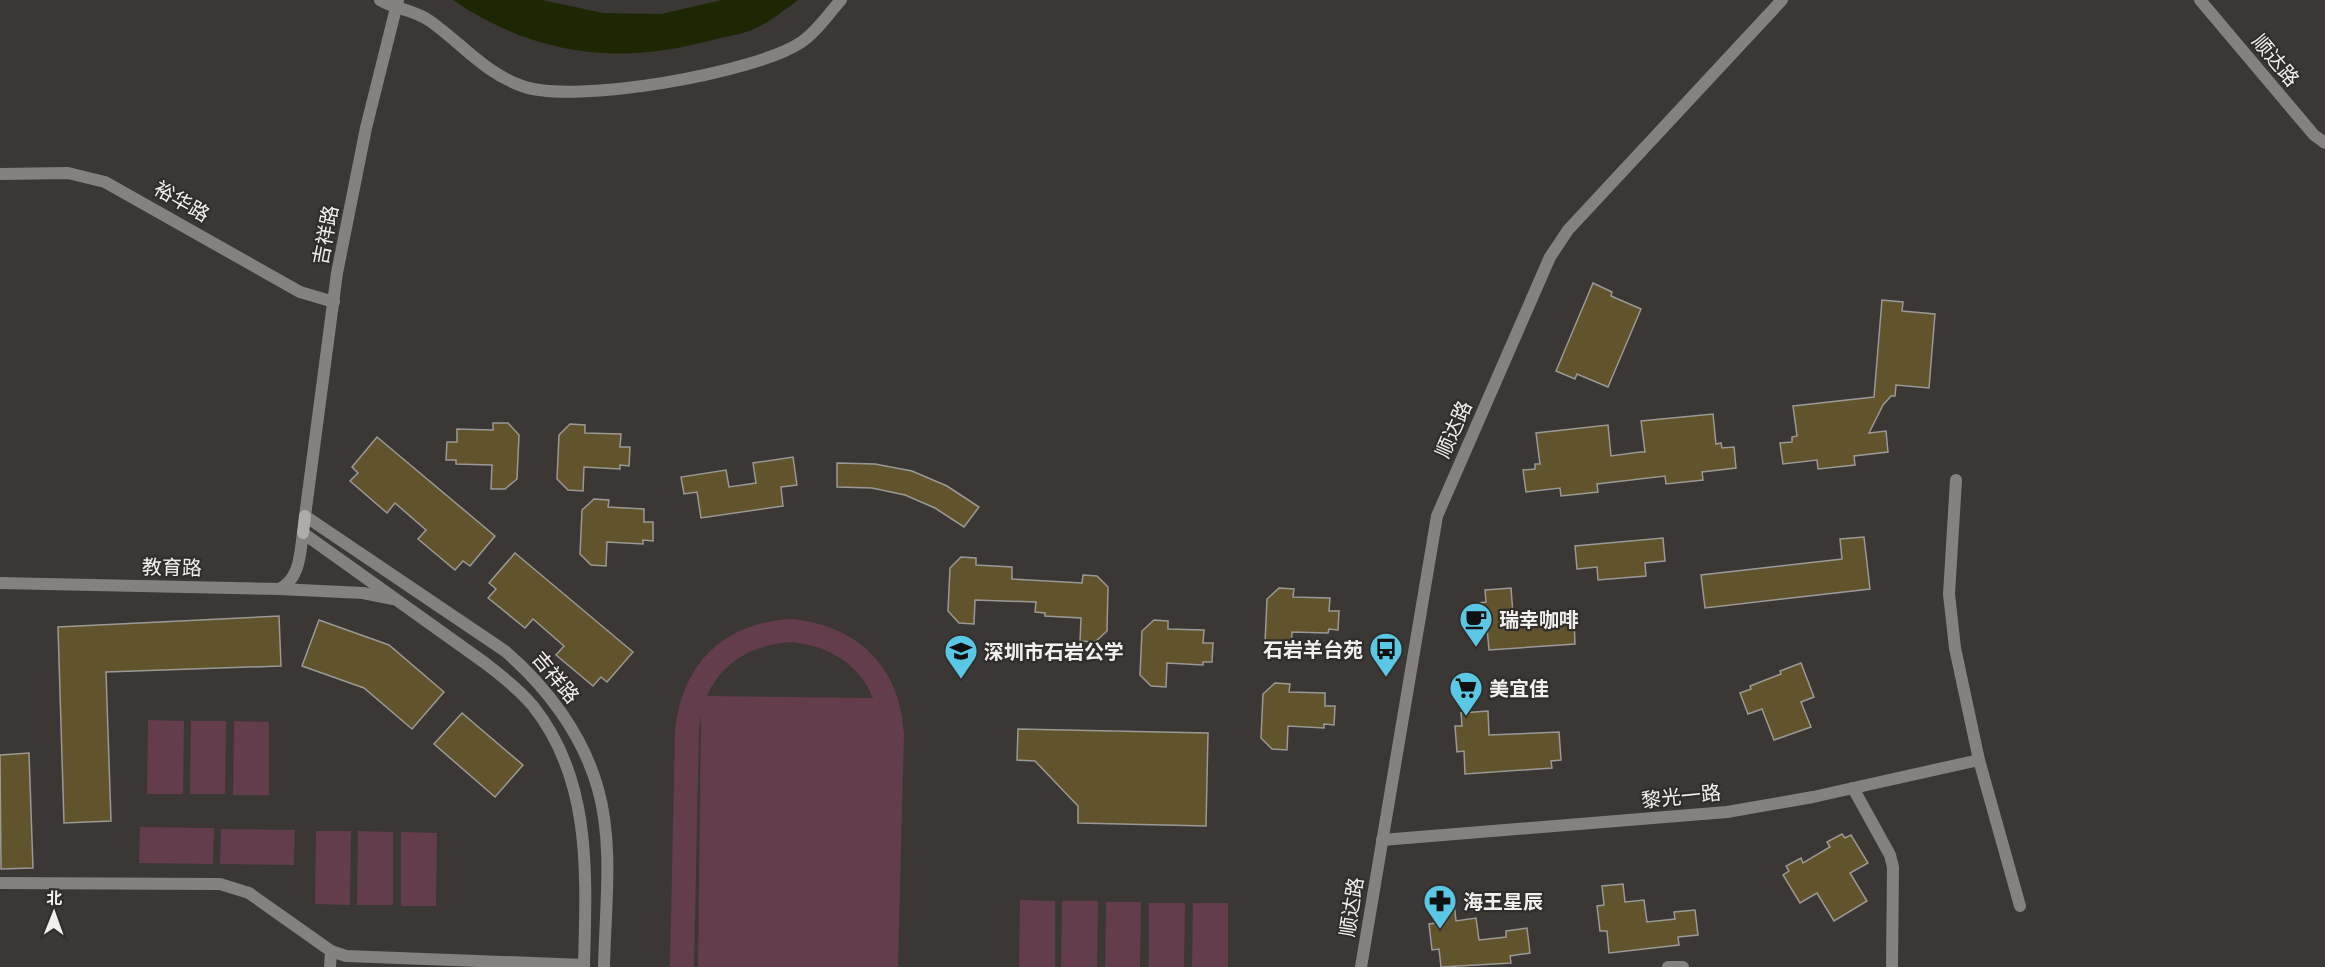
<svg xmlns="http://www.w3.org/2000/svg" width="2325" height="967" viewBox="0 0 2325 967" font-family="'Noto Serif','Noto Sans SC',serif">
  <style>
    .green { fill: #633d4b; fill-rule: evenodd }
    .water { fill: #1e2703 }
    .building { fill: #61542d; stroke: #9a9995; stroke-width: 1.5 }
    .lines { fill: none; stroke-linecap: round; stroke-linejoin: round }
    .minor { stroke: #848181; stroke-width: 12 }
    .tertiary { stroke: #848181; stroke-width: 12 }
    .secondary { stroke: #aeabaa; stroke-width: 12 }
    .labels { text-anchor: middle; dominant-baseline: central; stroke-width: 4.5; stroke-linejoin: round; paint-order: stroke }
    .street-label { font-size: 20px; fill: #f2f0ee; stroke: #302d2a }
    .poi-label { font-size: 20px; font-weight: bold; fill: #f2f0ee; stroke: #302d2a; text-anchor: start }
  </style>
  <rect width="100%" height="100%" fill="#3a3734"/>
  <!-- green -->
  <g class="green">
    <path d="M792 619C859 626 900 667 904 734L898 967H698L701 713 699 730 694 967H670L675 729C683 662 725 622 792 619ZM792 642C828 646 859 663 873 698L707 696C722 661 755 644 792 642Z"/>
    <path d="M148 720 184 721 183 794H147Z"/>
    <path d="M191 721H226L225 794H190Z"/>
    <path d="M234 721 269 722V795H233Z"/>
    <path d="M140 827 214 828 213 864 139 863Z"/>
    <path d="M221 829 295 830 294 865 220 864Z"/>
    <path d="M316 831H351L350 905 315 904Z"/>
    <path d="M358 831 393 832V905H357Z"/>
    <path d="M401 832 437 833 436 906H401Z"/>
    <path d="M1020 900 1055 901V967H1019Z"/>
    <path d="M1062 901H1098L1097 967H1061Z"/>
    <path d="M1106 902H1141L1140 967H1105Z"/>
    <path d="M1149 903H1185L1184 967H1149Z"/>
    <path d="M1193 903H1228V967H1192Z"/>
  </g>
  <!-- water -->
  <path class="water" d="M453 0H542L603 13 661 14 722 0H798C786 9 774 19 760 26 747 34 727 36 712 40 617 66 534 55 453 0Z"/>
  <!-- building -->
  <g class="building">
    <path d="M1593 283 1612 292 1611 296 1641 309 1608 387 1577 374 1575 379 1556 371Z"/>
    <path d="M1882 300 1903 302 1902 311 1935 314 1929 388 1896 385 1895 396H1891L1883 405 1869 433 1886 431 1888 452 1854 456 1855 465 1818 469 1817 460 1783 464 1780 443 1792 442V437L1797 436 1793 406 1874 397Z"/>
    <path d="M1713 414 1716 444 1721 443 1722 448 1734 447 1736 468 1702 472 1703 480 1666 484 1665 476 1597 484 1598 492 1561 496 1560 488 1526 492 1523 470 1535 469V464H1540L1536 433 1608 425 1611 456 1640 452H1645L1641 421Z"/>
    <path d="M493 423H508L519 435 517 479 505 489H491L492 465 456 464V460H446L447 442H457V429L493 430Z"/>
    <path d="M570 424 585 425V433L621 434 620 447H630L629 466 620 465V469L584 467 583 491 568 490 557 479 559 435Z"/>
    <path d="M377 437 495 536 470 566 463 561 455 570 418 539 426 530 395 503 387 513 350 481 358 473 352 467Z"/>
    <path d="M793 457 797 485 781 487 783 506 701 518 697 492 684 494 681 477 726 470 729 487 756 483 753 463Z"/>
    <path d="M837 463 875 464 912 471 947 486 979 507 964 527 935 508 905 495 872 488 837 487Z"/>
    <path d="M594 499 609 500 608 507 644 509V522H653V541L643 540V544L607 542 606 566 591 565 580 554 582 510Z"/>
    <path d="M1864 537 1870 589 1705 608 1701 575 1842 559 1840 539Z"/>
    <path d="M1663 538 1665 561 1645 563 1646 576 1598 580 1597 567 1577 569 1575 546Z"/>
    <path d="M515 553 633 652 607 682 601 677 593 686 556 655 564 646 533 619 525 628 488 598 496 589 489 583Z"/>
    <path d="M961 557 976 558V565L1012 567V579L1082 583 1083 575 1097 576 1108 587 1107 631 1095 642 1080 641 1081 618 1045 616V613L1035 612 1036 602 975 600 974 624 959 623 948 611 950 568Z"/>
    <path d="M1279 588 1294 589 1293 597 1330 598 1329 611H1339L1338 630 1329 629 1328 633 1292 632 1291 655H1276L1265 643 1267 599Z"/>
    <path d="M1511 588 1513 614 1550 611 1551 619 1574 618 1575 644 1489 650 1487 628H1481L1479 603 1486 602 1485 590Z"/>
    <path d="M279 616 281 666 106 672 111 821 64 823 58 627Z"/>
    <path d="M319 620 389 645 444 692 412 729 364 688 302 666Z"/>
    <path d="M1154 620 1168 621V629L1204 630 1203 643H1213L1212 662H1203V665L1167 663 1166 687 1151 686 1140 675 1142 631Z"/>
    <path d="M1801 663 1814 697 1801 702 1811 727 1774 740 1762 709 1748 714 1740 693 1751 689 1750 686 1781 674 1780 671Z"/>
    <path d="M1275 683 1290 684 1289 692 1325 693V706H1335L1334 725 1324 724V728L1288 726 1287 750 1272 749 1261 738 1263 694Z"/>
    <path d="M1488 711 1489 735 1559 732 1561 760 1551 761 1552 768 1465 774 1464 751 1457 752 1455 726H1462L1461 713Z"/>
    <path d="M462 713 523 765 495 797 434 744Z"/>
    <path d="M1018 729 1208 733 1206 826 1078 823V806L1035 761 1017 760Z"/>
    <path d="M29 753 33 868 1 869 0 755Z"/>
    <path d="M1842 834 1845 838 1851 835 1868 863 1850 873 1867 901 1834 921 1817 893 1800 903 1783 875 1789 871 1786 866 1801 858 1803 863 1830 847 1827 842Z"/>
    <path d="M1623 884 1625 902 1644 900 1647 922 1675 919 1674 912 1695 910 1698 935 1678 937 1679 945 1609 953 1607 931H1600L1597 906 1604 905 1602 886Z"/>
    <path d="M1454 902 1456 921 1476 918 1479 940 1506 937V931L1527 928 1530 953 1510 956 1511 963 1441 967 1439 949 1432 950 1429 924 1436 923 1433 904Z"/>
  </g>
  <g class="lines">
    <!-- minor -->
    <g class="minor">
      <path d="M380 0C395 9 415 10 430 21 461 43 485 73 522 86 574 105 754 73 800 43 816 33 829 13 841 0"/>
      <path d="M1956 480 1949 594 1955 648 1979 760 2020 906"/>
      <path d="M1853 788 1890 855 1893 867 1892 967"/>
      <path d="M0 883 220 884 249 893 331 951 346 956 584 965"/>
      <path d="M330 967 331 951"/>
      <path d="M1668 967H1683"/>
    </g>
    <!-- tertiary -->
    <g class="tertiary">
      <path d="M398 0 366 128 337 273 305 516 505 651C547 687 583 735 598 789 614 845 605 910 604 967"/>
      <path d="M2200 0 2314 135 2325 143"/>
      <path d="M0 174 68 173 105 182 300 292 334 302"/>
      <path d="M0 583 279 589 363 593 393 599"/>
      <path d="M279 589C300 580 300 553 303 533L485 663C502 676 520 690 533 706 593 781 586 878 584 967"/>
      <path d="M1382 840 1727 812 1813 797 1979 760"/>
      <path d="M1361 967 1437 516 1550 257 1568 230 1782 0"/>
    </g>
    <!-- secondary -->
    <path class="secondary" d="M303 533 305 516"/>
  </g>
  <!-- icons -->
  <defs>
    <g id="cafe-pin" transform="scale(1.725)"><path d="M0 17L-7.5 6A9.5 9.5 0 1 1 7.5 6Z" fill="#5ac8e5" stroke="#302d2a"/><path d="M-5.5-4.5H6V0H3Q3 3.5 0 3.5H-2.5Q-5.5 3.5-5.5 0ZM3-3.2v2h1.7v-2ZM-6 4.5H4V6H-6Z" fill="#111"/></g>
    <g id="bus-pin" transform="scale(1.725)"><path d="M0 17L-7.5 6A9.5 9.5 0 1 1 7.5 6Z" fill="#5ac8e5" stroke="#302d2a"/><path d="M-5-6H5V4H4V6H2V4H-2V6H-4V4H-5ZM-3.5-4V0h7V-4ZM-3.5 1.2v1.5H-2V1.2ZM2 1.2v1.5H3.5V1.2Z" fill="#111"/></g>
    <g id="school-pin" transform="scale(1.725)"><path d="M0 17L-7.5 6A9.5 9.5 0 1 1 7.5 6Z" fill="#5ac8e5" stroke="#302d2a"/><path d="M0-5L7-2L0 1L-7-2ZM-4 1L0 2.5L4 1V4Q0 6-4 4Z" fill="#111"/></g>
    <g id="supermarket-pin" transform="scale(1.725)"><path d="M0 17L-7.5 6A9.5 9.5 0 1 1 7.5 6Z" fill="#5ac8e5" stroke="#302d2a"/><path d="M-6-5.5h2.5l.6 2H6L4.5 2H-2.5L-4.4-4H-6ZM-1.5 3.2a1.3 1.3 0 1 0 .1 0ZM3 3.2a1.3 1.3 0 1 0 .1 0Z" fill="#111"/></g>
    <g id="pharmacy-pin" transform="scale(1.725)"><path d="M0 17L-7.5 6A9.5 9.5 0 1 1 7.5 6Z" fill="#5ac8e5" stroke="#302d2a"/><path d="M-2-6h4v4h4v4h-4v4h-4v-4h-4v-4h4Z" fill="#111"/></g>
  </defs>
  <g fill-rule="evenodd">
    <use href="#cafe-pin" x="1476" y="619"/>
    <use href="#bus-pin" x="1386" y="649"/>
    <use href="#school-pin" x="961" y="651"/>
    <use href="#supermarket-pin" x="1466" y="688"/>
    <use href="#pharmacy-pin" x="1440" y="901"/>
  </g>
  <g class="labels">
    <!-- street labels -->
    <g class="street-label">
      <text transform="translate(2276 60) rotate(50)">顺达路</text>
      <text transform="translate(182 201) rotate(30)">裕华路</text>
      <text transform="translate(325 235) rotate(-79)">吉祥路</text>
      <text transform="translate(1453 429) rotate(-66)">顺达路</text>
      <text transform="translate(172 567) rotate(1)">教育路</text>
      <text transform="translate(556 677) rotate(50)">吉祥路</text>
      <text transform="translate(1681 796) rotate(-6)">黎光一路</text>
      <text transform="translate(1351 907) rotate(-81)">顺达路</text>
    </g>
    <!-- poi labels -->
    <g class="poi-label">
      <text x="1499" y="619">瑞幸咖啡</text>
      <text x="1363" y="649" text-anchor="end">石岩羊台苑</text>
      <text x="984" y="651">深圳市石岩公学</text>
      <text x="1489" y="688">美宜佳</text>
      <text x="1463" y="901">海王星辰</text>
    </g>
  </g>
  <!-- north arrow -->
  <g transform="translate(54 913) rotate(1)" stroke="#302d2a" stroke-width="4.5" paint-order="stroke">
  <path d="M0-4.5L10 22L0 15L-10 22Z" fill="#f2f0ee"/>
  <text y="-9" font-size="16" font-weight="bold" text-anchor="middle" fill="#f2f0ee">北</text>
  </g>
</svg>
